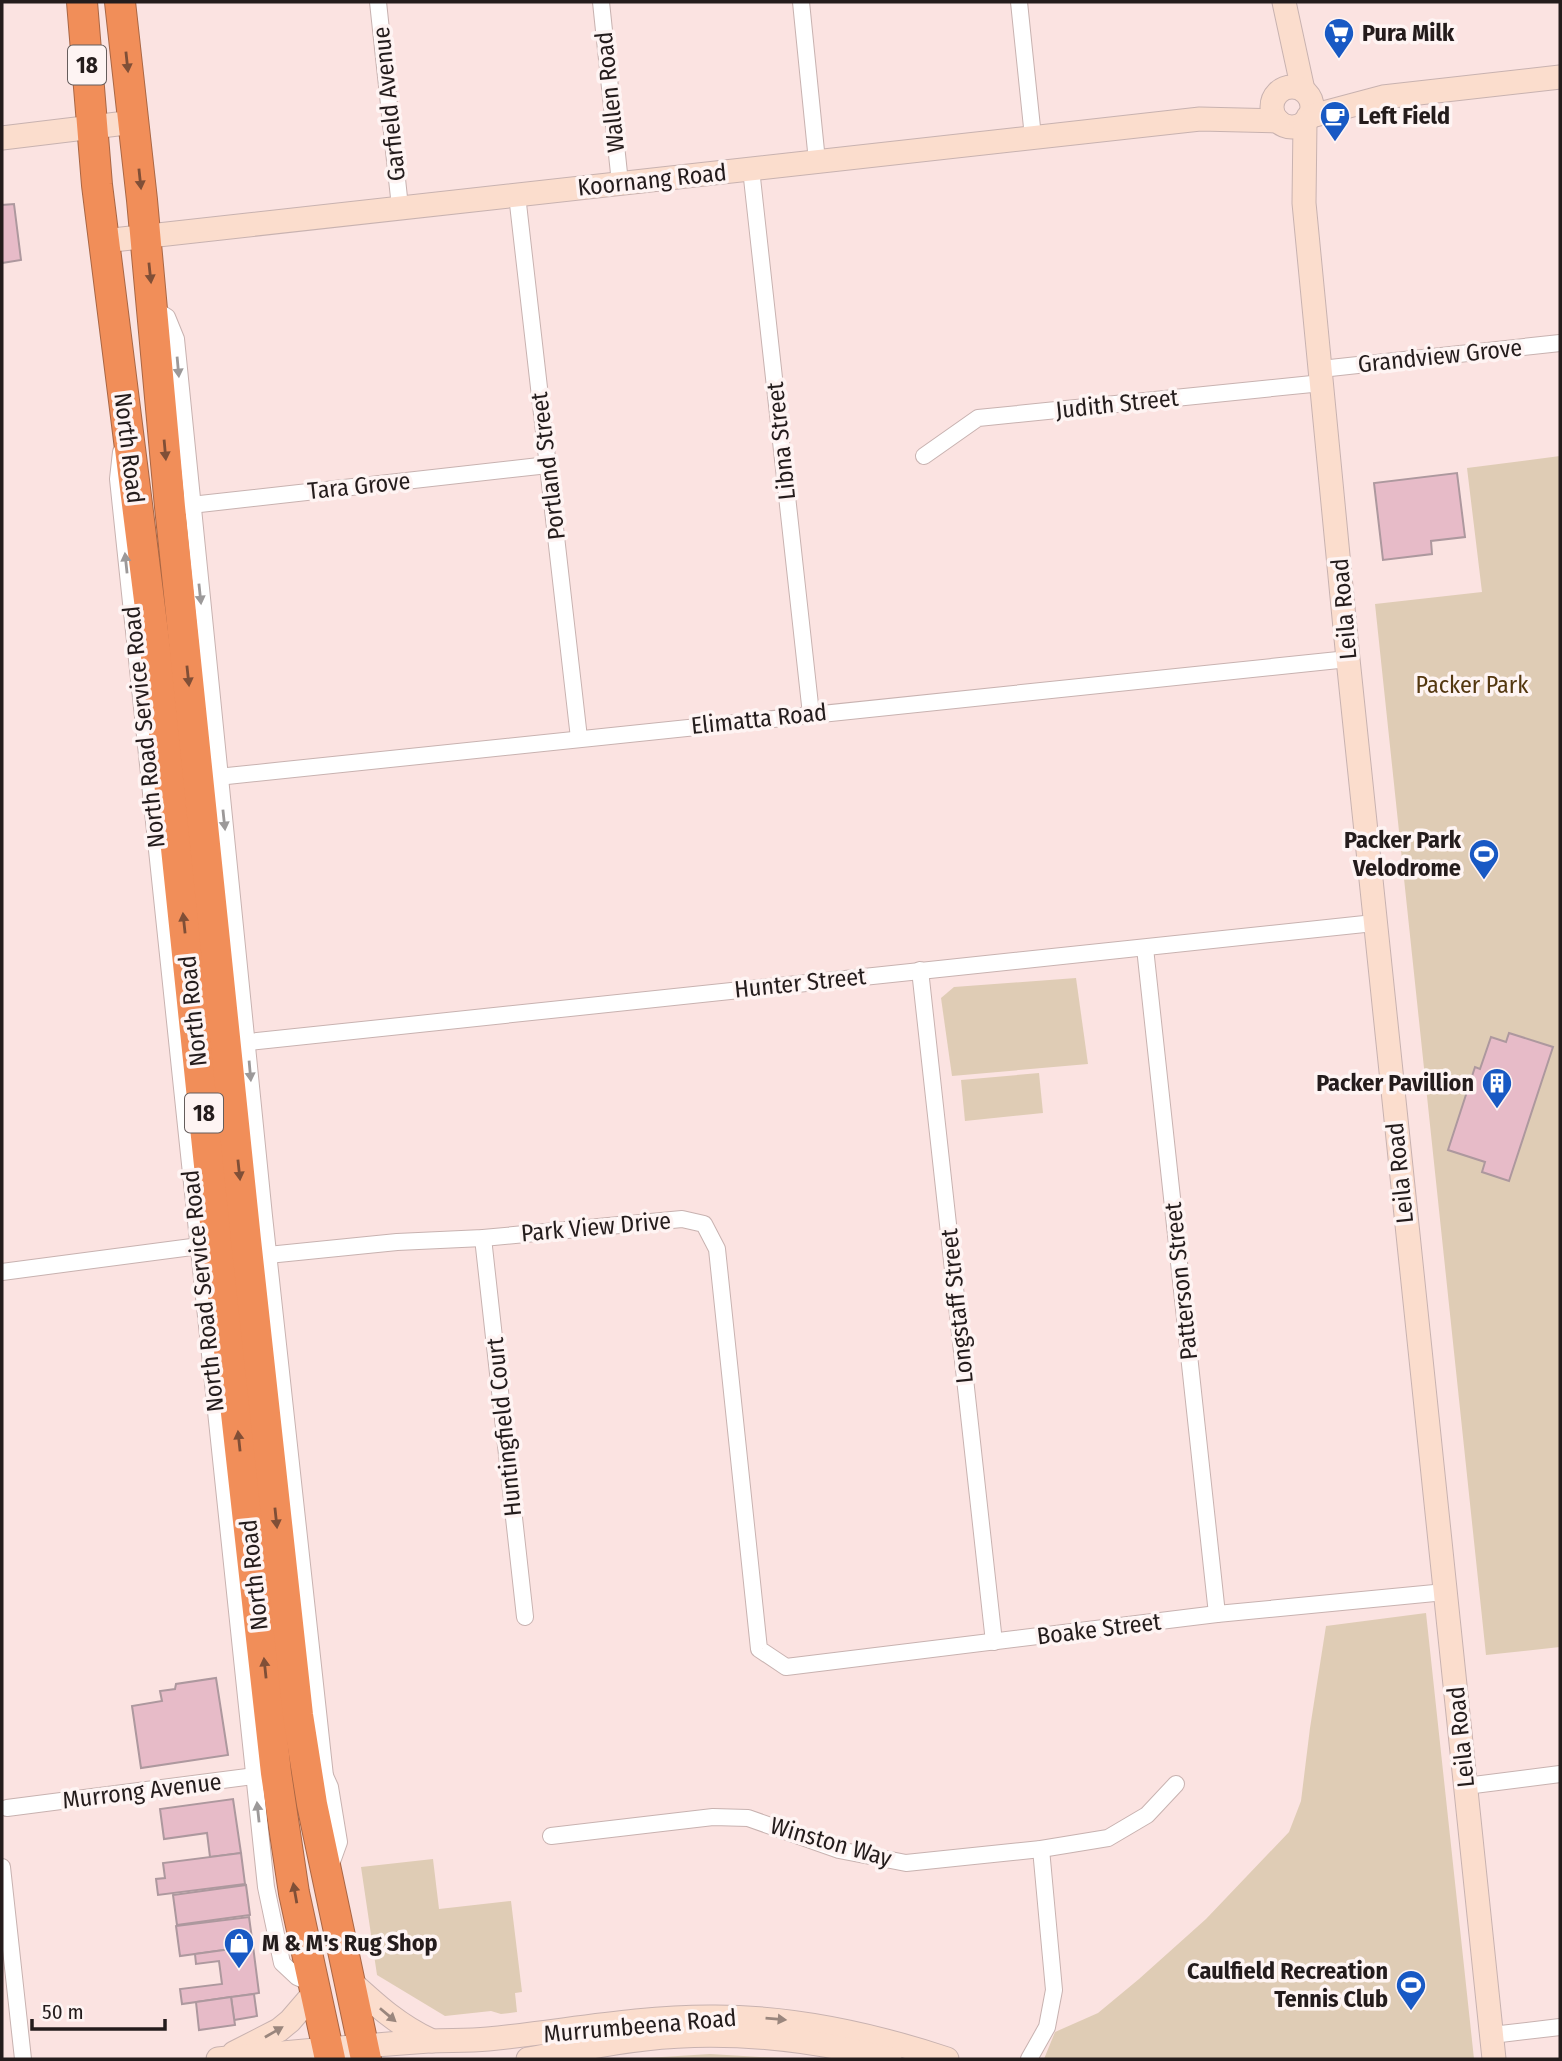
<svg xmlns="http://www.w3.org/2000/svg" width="1562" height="2061" viewBox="0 0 1562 2061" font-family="'Fira Sans Condensed',sans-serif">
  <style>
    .green { fill: #dfccb5 }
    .building { fill: #e7bbc8; stroke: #ad989e; stroke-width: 2 }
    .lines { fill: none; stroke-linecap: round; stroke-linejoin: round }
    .street-casing { stroke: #c8b2b0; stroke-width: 18 }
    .secondary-casing { stroke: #c8b2b0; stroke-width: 25 }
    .highway-casing { stroke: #a96644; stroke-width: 32 }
    .street { stroke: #fff; stroke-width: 16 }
    .secondary { stroke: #fbddcd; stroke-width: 23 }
    .highway { stroke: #f18e59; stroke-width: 30 }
    .oneway { fill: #804f37 }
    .oneway2 { fill: #9c9999 }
    .oneway3 { fill: #9a867d }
    .labels { text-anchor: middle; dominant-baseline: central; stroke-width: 7; stroke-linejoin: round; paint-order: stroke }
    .shield { fill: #fef4f3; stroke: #655d5c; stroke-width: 2 }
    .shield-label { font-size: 23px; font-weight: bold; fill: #241c1c }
    .poi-label { font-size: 24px; font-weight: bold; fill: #241c1c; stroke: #fef4f3; text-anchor: start }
    .street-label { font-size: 24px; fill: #241c1c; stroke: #fef4f3 }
    .park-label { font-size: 24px; fill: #53370f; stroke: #fef4f3 }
  </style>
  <rect width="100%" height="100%" fill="#fbe3e1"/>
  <!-- green -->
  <g class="green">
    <path d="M1560 456V1647L1486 1655 1375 604 1482 592 1467 468Z"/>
    <path d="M1076 978 1088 1064 952 1076 941 998 954 987Z"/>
    <path d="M1039 1073 1043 1113 965 1121 961 1080Z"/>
    <path d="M1426 1613 1474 2059H1044L1055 2032 1098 2013 1139 1979 1206 1919 1289 1832 1301 1801 1310 1728 1326 1626Z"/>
    <path d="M433 1859 439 1909 511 1901 522 1992 515 1993 517 2012 501 2014 491 2011 445 2016 377 1975 361 1867Z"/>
    <path d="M710 2054 794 2059H630Z"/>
  </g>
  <!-- building -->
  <g class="building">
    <path d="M14 204 21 260 2 263V205Z"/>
    <path d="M1457 473 1465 537 1431 541 1432 554 1383 560 1374 483Z"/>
    <path d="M1509 1033 1553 1047 1509 1181 1482 1172 1485 1162 1448 1150 1475 1067 1480 1069 1491 1037 1506 1042Z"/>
    <path d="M216 1678 228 1755 141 1768 132 1706 162 1701 160 1691 175 1689 176 1684Z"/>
    <path d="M233 1799 241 1853 210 1857 207 1833 164 1839 160 1809Z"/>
    <path d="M241 1853 245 1884 158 1895 156 1879 165 1878 163 1863Z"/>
    <path d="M246 1885 250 1915 177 1925 173 1895Z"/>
    <path d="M249 1917 253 1946 180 1956 176 1926Z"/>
    <path d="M253 1946 259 1993 182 2004 180 1989 222 1984 219 1961 196 1964 195 1954Z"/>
    <path d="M254 1994 257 2016 234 2020 231 1997Z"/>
    <path d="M231 1997 235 2025 199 2030 196 2002Z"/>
  </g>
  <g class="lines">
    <!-- street casing -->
    <g class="street-casing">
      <g id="street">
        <path d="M378 2 400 207"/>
        <path d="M601 2 620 183"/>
        <path d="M801 2 817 161"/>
        <path d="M1019 2 1033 137"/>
        <path d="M751 169 811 714"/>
        <path d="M517 195 579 738"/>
        <path d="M153 308 167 317 176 339 264 1216 325 1776 315 1799"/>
        <path d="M1321 369 1560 343"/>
        <path d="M121 452 118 479 266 1887 282 1963 297 1977 313 1984"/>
        <path d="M924 456 978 418 1322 383"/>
        <path d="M182 506 548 465"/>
        <path d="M208 778 1348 659"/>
        <path d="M1145 948 1217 1614"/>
        <path d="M920 970 994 1642"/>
        <path d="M239 1043 1374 923"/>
        <path d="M483 1238 525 1617"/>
        <path d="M268 1255 397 1242 483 1238 682 1219 704 1224 717 1249 759 1649 786 1667 1217 1614 1445 1592"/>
        <path d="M2 1272 207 1245"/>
        <path d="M325 1776 330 1787 339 1842 330 1867"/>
        <path d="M1466 1786 1560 1774"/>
        <path d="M7 1808 262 1775"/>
        <path d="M551 1836 713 1817 748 1818 839 1850 906 1863 1041 1849 1108 1838 1147 1815 1176 1784"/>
        <path d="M2 1867 23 2059"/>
        <path d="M1492 2035 1560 2027"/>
        <path d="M1029 2059 1047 2027 1054 1990 1041 1849"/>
      </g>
    </g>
    <!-- secondary casing -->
    <g class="secondary-casing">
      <g id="secondary">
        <path d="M1284 2 1303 90"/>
        <circle cx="1292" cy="107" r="20"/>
        <path d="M1308 117 1383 97 1560 77"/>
        <path d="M1305 122 1304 203 1348 659 1494 2059"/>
        <path d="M2 138 134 122"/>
        <path d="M104 241 1200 119 1278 121"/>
        <path d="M349 1980C375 2004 399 2026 432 2041"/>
        <path d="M234 2053 279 2030 290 2021 315 1992"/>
        <path d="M218 2059C289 2052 359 2046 429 2041 449 2040 468 2041 488 2039 561 2032 635 2017 709 2017 791 2016 869 2033 947 2059"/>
        <path d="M528 2059C567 2052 606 2043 645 2039 728 2029 810 2039 890 2059"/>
      </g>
    </g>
    <!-- highway casing -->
    <g class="highway-casing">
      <g id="highway">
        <path d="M82 2 97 185 156 656 217 1242 276 1773 294 1893 330 2059"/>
        <path d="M120 2 142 200 170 507 246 1240 298 1715 312 1804 366 2059"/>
      </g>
    </g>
    <!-- street -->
    <use href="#street" class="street"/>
    <!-- secondary -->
    <use href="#secondary" class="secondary"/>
    <!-- highway -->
    <use href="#highway" class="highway"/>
  </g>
  <!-- one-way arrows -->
  <defs><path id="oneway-solid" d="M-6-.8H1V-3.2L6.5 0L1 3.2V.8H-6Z" transform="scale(1.75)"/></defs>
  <g class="oneway">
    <use href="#oneway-solid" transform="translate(127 62) rotate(84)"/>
    <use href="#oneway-solid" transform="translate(140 179) rotate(84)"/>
    <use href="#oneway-solid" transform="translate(150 273) rotate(84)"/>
    <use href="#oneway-solid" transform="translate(165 450) rotate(85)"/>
    <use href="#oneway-solid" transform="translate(188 676) rotate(84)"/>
    <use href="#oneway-solid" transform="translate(184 923) rotate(-96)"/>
    <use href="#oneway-solid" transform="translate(239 1170) rotate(84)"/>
    <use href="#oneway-solid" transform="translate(239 1441) rotate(-96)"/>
    <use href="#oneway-solid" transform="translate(276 1518) rotate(84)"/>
    <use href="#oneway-solid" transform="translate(265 1668) rotate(-96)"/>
    <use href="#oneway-solid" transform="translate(295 1893) rotate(-100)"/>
  </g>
  <g class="oneway2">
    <use href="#oneway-solid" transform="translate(178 367) rotate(85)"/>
    <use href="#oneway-solid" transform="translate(126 563) rotate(-96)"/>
    <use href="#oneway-solid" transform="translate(200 594) rotate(84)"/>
    <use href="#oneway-solid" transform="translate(224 820) rotate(84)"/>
    <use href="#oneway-solid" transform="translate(250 1071) rotate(85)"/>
    <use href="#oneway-solid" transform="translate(258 1812) rotate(-96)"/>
  </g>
  <g class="oneway3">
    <use href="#oneway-solid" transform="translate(388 2015) rotate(40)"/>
    <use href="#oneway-solid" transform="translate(776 2019) rotate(5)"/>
    <use href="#oneway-solid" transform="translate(274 2032) rotate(-30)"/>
  </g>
  <!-- icons -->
  <defs>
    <g id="supermarket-pin" transform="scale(1.575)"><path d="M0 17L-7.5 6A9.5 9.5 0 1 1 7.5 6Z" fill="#1859c4" stroke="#fef4f3"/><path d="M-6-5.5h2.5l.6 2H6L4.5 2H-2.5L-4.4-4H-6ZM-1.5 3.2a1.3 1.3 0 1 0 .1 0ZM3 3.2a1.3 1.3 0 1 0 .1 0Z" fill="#fff"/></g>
    <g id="cafe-pin" transform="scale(1.575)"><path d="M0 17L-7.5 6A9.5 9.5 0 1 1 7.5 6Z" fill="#1859c4" stroke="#fef4f3"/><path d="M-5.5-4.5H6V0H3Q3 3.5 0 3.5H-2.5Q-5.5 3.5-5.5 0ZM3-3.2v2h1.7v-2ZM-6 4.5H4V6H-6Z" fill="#fff"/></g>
    <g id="stadium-pin" transform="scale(1.575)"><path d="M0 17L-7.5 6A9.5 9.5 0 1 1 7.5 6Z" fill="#1859c4" stroke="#fef4f3"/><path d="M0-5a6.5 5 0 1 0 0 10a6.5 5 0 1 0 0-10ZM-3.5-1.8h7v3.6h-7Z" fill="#fff"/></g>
    <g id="building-pin" transform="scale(1.575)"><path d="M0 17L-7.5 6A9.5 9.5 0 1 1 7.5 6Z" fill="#1859c4" stroke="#fef4f3"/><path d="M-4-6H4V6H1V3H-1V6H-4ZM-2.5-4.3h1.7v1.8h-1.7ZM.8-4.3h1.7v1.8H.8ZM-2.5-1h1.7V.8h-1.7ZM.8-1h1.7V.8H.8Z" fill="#fff"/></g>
    <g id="shop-pin" transform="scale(1.575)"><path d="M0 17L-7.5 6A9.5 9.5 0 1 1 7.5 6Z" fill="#1859c4" stroke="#fef4f3"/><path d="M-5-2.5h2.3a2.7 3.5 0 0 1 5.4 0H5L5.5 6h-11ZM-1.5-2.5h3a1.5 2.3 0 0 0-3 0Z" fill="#fff"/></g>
  </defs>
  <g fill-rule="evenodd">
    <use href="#supermarket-pin" x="1339" y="33"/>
    <use href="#cafe-pin" x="1335" y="116"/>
    <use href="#stadium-pin" x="1484" y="854"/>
    <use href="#building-pin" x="1497" y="1083"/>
    <use href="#shop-pin" x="239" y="1943"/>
    <use href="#stadium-pin" x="1411" y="1985"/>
  </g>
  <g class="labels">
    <!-- shield labels -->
    <g class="shield">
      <rect x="68" y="45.5" width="38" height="39" rx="5"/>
      <rect x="185" y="1093.5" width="38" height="39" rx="5"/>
    </g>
    <g class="shield-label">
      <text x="87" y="65">18</text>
      <text x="204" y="1113">18</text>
    </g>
    <!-- poi labels -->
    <g class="poi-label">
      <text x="1362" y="33">Pura Milk</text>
      <text x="1358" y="116">Left Field</text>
      <text x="1461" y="840" text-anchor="end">Packer Park<tspan x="1461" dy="28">Velodrome</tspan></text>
      <text x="1474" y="1083" text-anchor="end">Packer Pavillion</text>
      <text x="262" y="1943">M &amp; M's Rug Shop</text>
      <text x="1388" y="1971" text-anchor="end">Caulfield Recreation<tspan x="1388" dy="28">Tennis Club</tspan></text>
    </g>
    <!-- street labels -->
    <g class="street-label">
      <text transform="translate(610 92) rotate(-96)">Wallen Road</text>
      <text transform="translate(389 104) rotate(-96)">Garfield Avenue</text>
      <text transform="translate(652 180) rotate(-6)">Koornang Road</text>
      <text transform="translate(1440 356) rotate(-6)">Grandview Grove</text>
      <text transform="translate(1117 404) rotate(-6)">Judith Street</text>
      <text transform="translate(781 441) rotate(-96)">Libna Street</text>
      <text transform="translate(129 448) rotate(83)">North Road</text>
      <text transform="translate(548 466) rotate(-97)">Portland Street</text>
      <text transform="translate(359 486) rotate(-6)">Tara Grove</text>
      <text transform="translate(1344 609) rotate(-95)">Leila Road</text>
      <text transform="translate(759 719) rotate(-6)">Elimatta Road</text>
      <text transform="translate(144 727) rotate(-96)">North Road Service Road</text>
      <text transform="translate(800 983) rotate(-6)">Hunter Street</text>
      <text transform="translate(193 1011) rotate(-96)">North Road</text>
      <text transform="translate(1400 1173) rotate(-96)">Leila Road</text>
      <text transform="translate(596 1227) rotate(-5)">Park View Drive</text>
      <text transform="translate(1181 1281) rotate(-96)">Patterson Street</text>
      <text transform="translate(203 1291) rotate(-96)">North Road Service Road</text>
      <text transform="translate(957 1306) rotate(-96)">Longstaff Street</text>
      <text transform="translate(504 1427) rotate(-96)">Huntingfield Court</text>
      <text transform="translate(254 1575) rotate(-96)">North Road</text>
      <text transform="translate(1099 1629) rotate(-7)">Boake Street</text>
      <text transform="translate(1461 1737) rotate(-96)">Leila Road</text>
      <text transform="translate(142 1791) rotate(-7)">Murrong Avenue</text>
      <text transform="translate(831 1842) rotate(16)">Winston Way</text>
      <text transform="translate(640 2026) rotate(-5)">Murrumbeena Road</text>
    </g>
    <!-- park labels -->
    <g class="park-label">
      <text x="1472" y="685">Packer Park</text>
    </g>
  </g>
  <!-- border -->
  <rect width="1562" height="2061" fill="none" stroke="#241c1c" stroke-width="7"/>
  <!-- scale -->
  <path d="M32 2019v10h133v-10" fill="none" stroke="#241c1c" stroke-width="3.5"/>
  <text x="42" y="2019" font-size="21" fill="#241c1c" stroke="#fef4f3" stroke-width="5" paint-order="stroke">50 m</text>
</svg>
